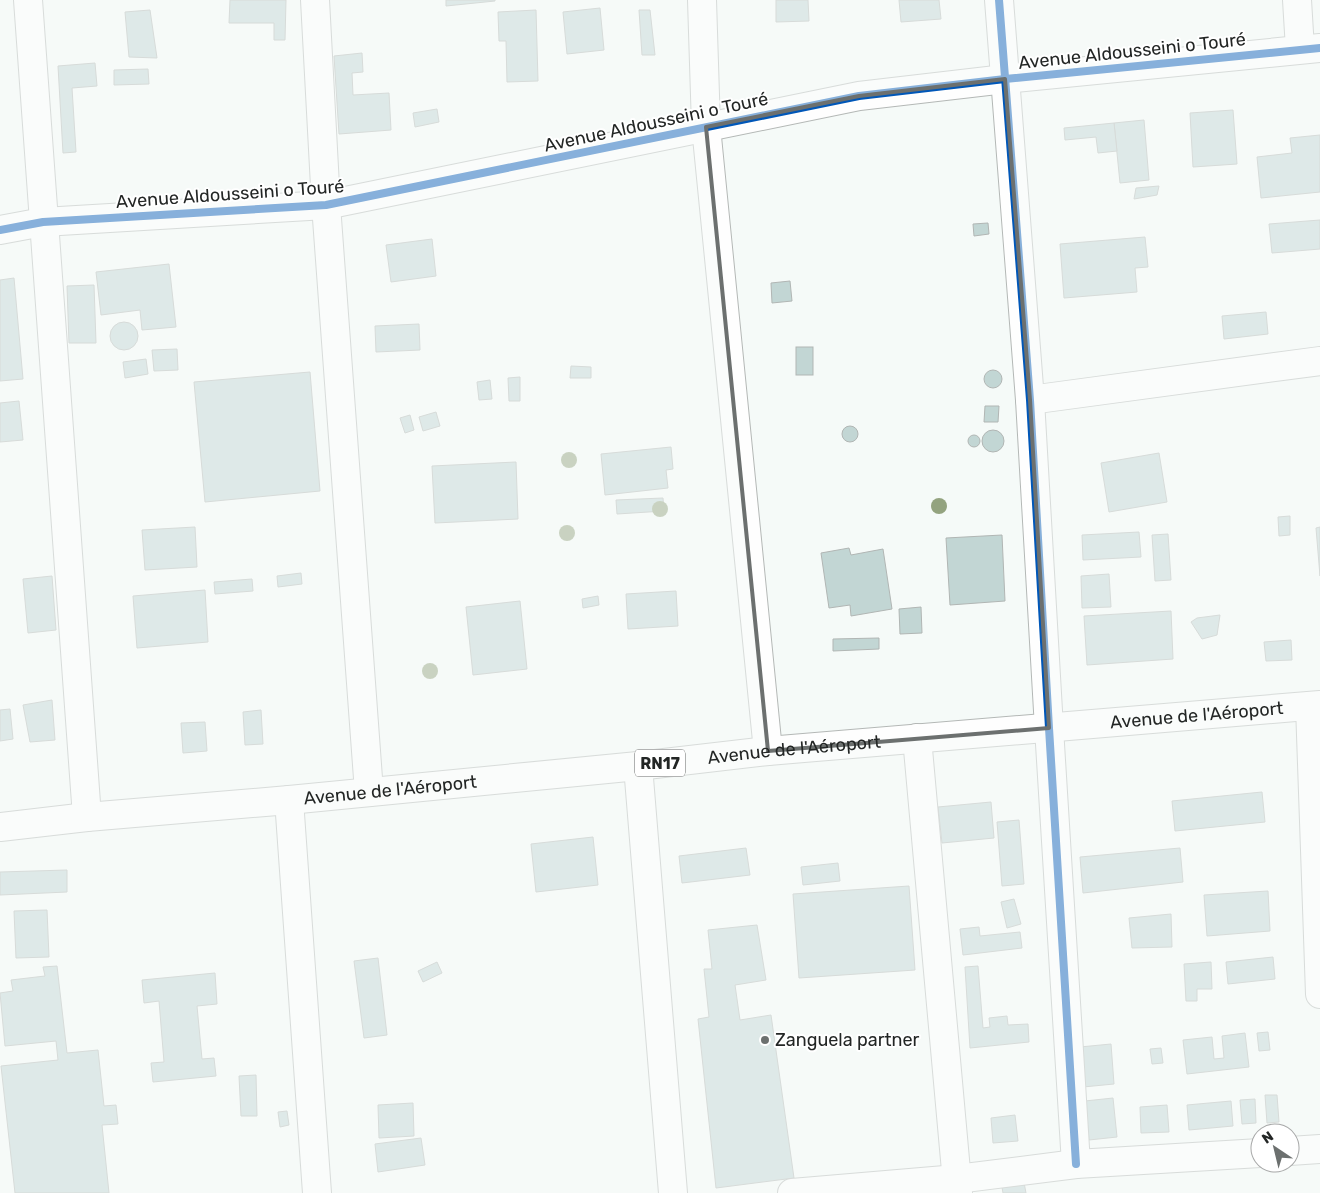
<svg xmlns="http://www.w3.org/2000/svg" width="1320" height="1193" viewBox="0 0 1320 1193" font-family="Rubik,sans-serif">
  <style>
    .building { fill: #c2d6d4; stroke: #b1b6b4 }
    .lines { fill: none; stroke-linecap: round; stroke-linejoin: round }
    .street-casing { stroke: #b4b8b6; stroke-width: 30 }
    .secondary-casing { stroke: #b4b8b6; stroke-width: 30 }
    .primary-casing { stroke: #b4b8b6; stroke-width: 30 }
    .street { stroke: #fefefe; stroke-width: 28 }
    .secondary { stroke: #fefefe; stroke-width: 28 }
    .primary { stroke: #fefefe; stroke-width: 28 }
    .cycleway-casing { stroke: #fff; stroke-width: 11 }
    .cycleway { stroke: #0057b8; stroke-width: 8 }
    .tree { fill: #93a37f }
    .marked { fill: none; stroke: #6c706f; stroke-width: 4; stroke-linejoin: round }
    .poi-dot { fill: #6c706f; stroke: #fff; stroke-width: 2 }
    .labels { text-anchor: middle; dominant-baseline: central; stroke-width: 4; stroke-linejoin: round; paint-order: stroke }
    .shield { fill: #fff; stroke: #656766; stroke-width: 1 }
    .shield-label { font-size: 16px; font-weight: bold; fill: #232625 }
    .street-label { font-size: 18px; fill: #232625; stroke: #fff }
    .poi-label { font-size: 18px; fill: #232625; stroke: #fff; text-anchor: start }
  </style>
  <rect width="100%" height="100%" fill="#f5faf8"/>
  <!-- building -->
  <g class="building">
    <path d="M230 0H286L285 40H274V23H229Z"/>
    <path d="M446 0H495V1L446 6Z"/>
    <path d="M776 0H808L809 21 776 22Z"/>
    <path d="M899 0H939L941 19 901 22Z"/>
    <path d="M600 8 604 50 567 54 563 12Z"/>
    <path d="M150 10 157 58 129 57 125 12Z"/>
    <path d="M536 10 538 81 507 82 506 41H499L498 12Z"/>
    <path d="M639 10H650L655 55H642Z"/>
    <path d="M362 53 363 72 352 73 353 95 389 93 391 130 339 134 334 56Z"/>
    <path d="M95 63 97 86 72 88 76 152 63 153 58 66Z"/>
    <path d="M148 69 149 84 114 85V70Z"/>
    <path d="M437 109 439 122 415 127 413 113Z"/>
    <path d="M1233 110 1237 164 1193 167 1190 113Z"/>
    <path d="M1144 120 1149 180 1120 183 1114 123Z"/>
    <path d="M1114 123 1117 151 1098 153 1096 137 1065 140 1064 128Z"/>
    <path d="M1320 135V192L1261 198 1257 157 1292 153 1290 138Z"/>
    <path d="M1159 186 1157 195 1134 199 1136 188Z"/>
    <path d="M1320 220V249L1272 253 1269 224Z"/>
    <path d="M988 223 989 234 974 236 973 224Z"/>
    <path d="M1145 237 1148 267 1135 268 1137 292 1064 298 1060 244Z"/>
    <path d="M432 239 436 276 391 282 386 245Z"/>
    <path d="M169 264 176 327 142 330 140 310 101 315 96 272Z"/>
    <path d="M14 278 23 379 0 381V280Z"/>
    <path d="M790 281 792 301 772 303 771 283Z"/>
    <path d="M94 285 96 343H69L67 286Z"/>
    <path d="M1266 312 1268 334 1224 339 1222 316Z"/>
    <circle cx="124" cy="336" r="14"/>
    <path d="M419 324 420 350 376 352 375 326Z"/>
    <rect x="796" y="347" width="17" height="28"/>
    <path d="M177 349 178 370 154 371 152 350Z"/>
    <path d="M146 359 148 374 125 378 123 362Z"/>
    <path d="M571 366 591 367V378H570Z"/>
    <circle cx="993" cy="379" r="9"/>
    <path d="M310 372 320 491 205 502 194 382Z"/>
    <path d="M520 377V401H509L508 378Z"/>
    <path d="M490 380 492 399 479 400 477 382Z"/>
    <path d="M19 401 23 440 0 442V403Z"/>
    <path d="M985 406H999L998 422H984Z"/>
    <path d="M436 412 440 426 423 431 419 417Z"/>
    <path d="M410 415 414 430 405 433 400 418Z"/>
    <circle cx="850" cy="434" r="8"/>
    <circle cx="993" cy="441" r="11"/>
    <circle cx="974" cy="441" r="6"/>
    <path d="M671 447 673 469 666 470 668 488 605 495 601 454Z"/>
    <path d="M1159 453 1167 502 1109 512 1101 463Z"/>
    <path d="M516 462 518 519 435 523 432 466Z"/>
    <path d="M663 498 664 511 617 514 616 500Z"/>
    <path d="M1290 516V535L1279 536 1278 517Z"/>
    <path d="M195 527 197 567 145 570 142 530Z"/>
    <path d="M1320 527V576L1316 528Z"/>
    <path d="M1139 532 1141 557 1083 560 1082 535Z"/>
    <path d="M1168 534 1171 580 1155 581 1152 535Z"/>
    <path d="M1002 535 1005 601 950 605 946 538Z"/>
    <path d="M849 548 851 555 883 549 892 609 851 616 850 605 829 608 821 553Z"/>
    <path d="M301 573 302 584 278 587 277 576Z"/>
    <path d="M1109 574 1111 607 1082 608 1081 576Z"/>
    <path d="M52 576 56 630 28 633 23 579Z"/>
    <path d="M252 579 253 591 215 594 214 582Z"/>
    <path d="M205 590 208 642 137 648 133 596Z"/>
    <path d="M676 591 678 626 628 629 626 594Z"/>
    <path d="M598 596 599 605 583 608 582 599Z"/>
    <path d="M520 601 527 669 473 675 466 607Z"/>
    <path d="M921 607 922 633 900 634 899 609Z"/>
    <path d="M1171 611 1173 659 1087 665 1084 616Z"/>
    <path d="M1220 615 1217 635 1202 639 1191 622 1197 618Z"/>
    <path d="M879 638V649L833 651V639Z"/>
    <path d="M1291 640 1292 660 1266 661 1264 642Z"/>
    <path d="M52 700 55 740 30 742 23 705Z"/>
    <path d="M10 709 13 739 0 741V710Z"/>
    <path d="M261 710 263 744 245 745 243 712Z"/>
    <path d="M205 722 207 751 183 753 181 723Z"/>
    <path d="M1262 792 1265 822 1175 831 1172 801Z"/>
    <path d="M991 802 994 838 942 843 938 807Z"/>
    <path d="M1019 820 1024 884 1002 886 997 822Z"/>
    <path d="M593 837 598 885 536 892 531 844Z"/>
    <path d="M746 848 750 875 682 883 679 856Z"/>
    <path d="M1180 848 1183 882 1083 893 1080 857Z"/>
    <path d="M838 863 840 881 803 885 801 867Z"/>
    <path d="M67 870V892L0 895V872Z"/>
    <path d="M909 886 915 970 799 978 793 894Z"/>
    <path d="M1268 891 1270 931 1207 936 1204 895Z"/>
    <path d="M1014 899 1021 924 1007 928 1001 902Z"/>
    <path d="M47 910 49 957 16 958 14 911Z"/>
    <path d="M1171 914 1172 947 1132 948 1129 918Z"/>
    <path d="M757 925 766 980 735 985 740 1020 771 1015 794 1178 716 1188 698 1019 709 1017 704 969H712L708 930Z"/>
    <path d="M979 927 980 936 1020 932 1022 948 963 955 960 929Z"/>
    <path d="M1273 957 1275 979 1228 984 1226 962Z"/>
    <path d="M378 958 387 1035 364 1038 354 961Z"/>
    <path d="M437 962 442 973 423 982 418 971Z"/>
    <path d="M1211 962 1212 989H1197V1001H1186L1184 964Z"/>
    <path d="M57 966 67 1053 98 1050 104 1106 116 1105 118 1124 102 1125 109 1193H15L1 1066 58 1060 56 1041 5 1046 0 993 13 991 11 980 45 976 43 967Z"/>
    <path d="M978 966 983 1028 990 1027 989 1018 1007 1016 1008 1025 1028 1024 1029 1042 970 1048 965 967Z"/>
    <path d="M215 973 217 1004 197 1006 202 1059 214 1058 216 1076 153 1082 151 1063 164 1062 159 1001 144 1003 142 980Z"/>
    <path d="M1268 1032 1270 1050 1259 1051 1257 1033Z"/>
    <path d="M1245 1033 1249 1067 1187 1074 1183 1040 1212 1037 1214 1059 1224 1058 1222 1036Z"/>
    <path d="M1111 1044 1114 1084 1083 1087 1080 1047Z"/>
    <path d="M1161 1048 1163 1063 1152 1064 1150 1049Z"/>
    <path d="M256 1075 257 1116H241L239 1076Z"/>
    <path d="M1265 1095H1277L1279 1122 1267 1123Z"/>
    <path d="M1113 1098 1117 1137 1089 1140 1085 1101Z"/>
    <path d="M1255 1099 1256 1123 1242 1124 1240 1100Z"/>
    <path d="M1231 1101 1233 1126 1189 1130 1187 1105Z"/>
    <path d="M413 1103 414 1136 379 1138 378 1105Z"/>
    <path d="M1167 1105 1169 1132 1141 1133 1140 1107Z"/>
    <path d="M287 1111 289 1125 280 1127 278 1112Z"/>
    <path d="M1015 1115 1018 1141 993 1143 991 1118Z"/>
    <path d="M421 1138 425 1165 378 1172 375 1144Z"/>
    <path d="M1022 1172 1026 1193H1003L1000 1176Z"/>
  </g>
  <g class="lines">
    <!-- street casing -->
    <g class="street-casing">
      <g id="street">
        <path d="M28 0 87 817"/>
        <path d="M315 0 326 205 369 792"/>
        <path d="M999 0 1030 400 1049 728 1076 1164"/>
        <path d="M1297 0 1300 49"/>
        <path d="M0 230 43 222 326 205 859 96 1005 79 1320 48"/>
        <path d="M1030 400 1320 361"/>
        <path d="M1310 706 1320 994"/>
        <path d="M917 738 958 1193"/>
        <path d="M638 766 673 1193"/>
        <path d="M289 800 317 1193"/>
        <path d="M1290 1151 1320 1149"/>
        <path d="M792 1193 957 1179 1076 1164 1260 1153"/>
      </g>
    </g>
    <!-- secondary casing -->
    <g class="secondary-casing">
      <path id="secondary" d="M702 0 706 127 768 751"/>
    </g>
    <!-- primary casing -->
    <g class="primary-casing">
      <g id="primary">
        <path id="s1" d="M0 827 87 817 289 800 638 766 768 751 1320 705"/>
      </g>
    </g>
    <!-- street -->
    <use href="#street" class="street"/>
    <!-- secondary -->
    <use href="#secondary" class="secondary"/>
    <!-- primary -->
    <use href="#primary" class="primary"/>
    <!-- cycleway casing -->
    <g class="cycleway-casing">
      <g id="cycleway">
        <path d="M999 0 1030 400 1049 728 1076 1164"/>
        <path d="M0 230 43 222 326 205 859 96 1005 79 1320 48"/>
      </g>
    </g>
    <!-- cycleway -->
    <use href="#cycleway" class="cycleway"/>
  </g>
  <!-- trees -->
  <g class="tree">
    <circle cx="569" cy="460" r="8"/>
    <circle cx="939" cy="506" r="8"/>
    <circle cx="660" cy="509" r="8"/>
    <circle cx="567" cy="533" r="8"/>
    <circle cx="430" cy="671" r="8"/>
  </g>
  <!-- marked area -->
  <path d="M0 0H1320V1193H0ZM1005 79 1030 400 1049 728 768 751 706 127 859 96Z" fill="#f5faf8" fill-opacity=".55" fill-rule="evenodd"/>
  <path class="marked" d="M1005 79 1030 400 1049 728 768 751 706 127 859 96Z"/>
  <!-- markers -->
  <circle class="poi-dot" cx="765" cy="1040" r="5"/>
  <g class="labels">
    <!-- shield labels -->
    <rect class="shield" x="635" y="749.5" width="50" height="27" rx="4"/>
    <g class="shield-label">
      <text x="660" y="763">RN17</text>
    </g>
    <!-- street labels -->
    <g class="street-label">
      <text transform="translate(1132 51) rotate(-6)">Avenue Aldousseini o Touré</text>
      <text transform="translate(656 122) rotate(-12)">Avenue Aldousseini o Touré</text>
      <text transform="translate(230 194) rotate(-4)">Avenue Aldousseini o Touré</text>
      <text stroke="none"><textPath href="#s1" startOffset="1202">Avenue de l'Aéroport</textPath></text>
      <text stroke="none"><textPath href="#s1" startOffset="798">Avenue de l'Aéroport</textPath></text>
      <text stroke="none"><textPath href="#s1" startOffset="392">Avenue de l'Aéroport</textPath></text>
    </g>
    <!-- poi labels -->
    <g class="poi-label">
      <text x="775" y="1040">Zanguela partner</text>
    </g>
  </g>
  <!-- north arrow -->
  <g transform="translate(1275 1148) rotate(325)"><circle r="24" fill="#ffffff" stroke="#a7a8a8"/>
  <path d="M0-4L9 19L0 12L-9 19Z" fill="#6c706f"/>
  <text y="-8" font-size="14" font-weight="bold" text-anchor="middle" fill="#232625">N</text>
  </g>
</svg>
